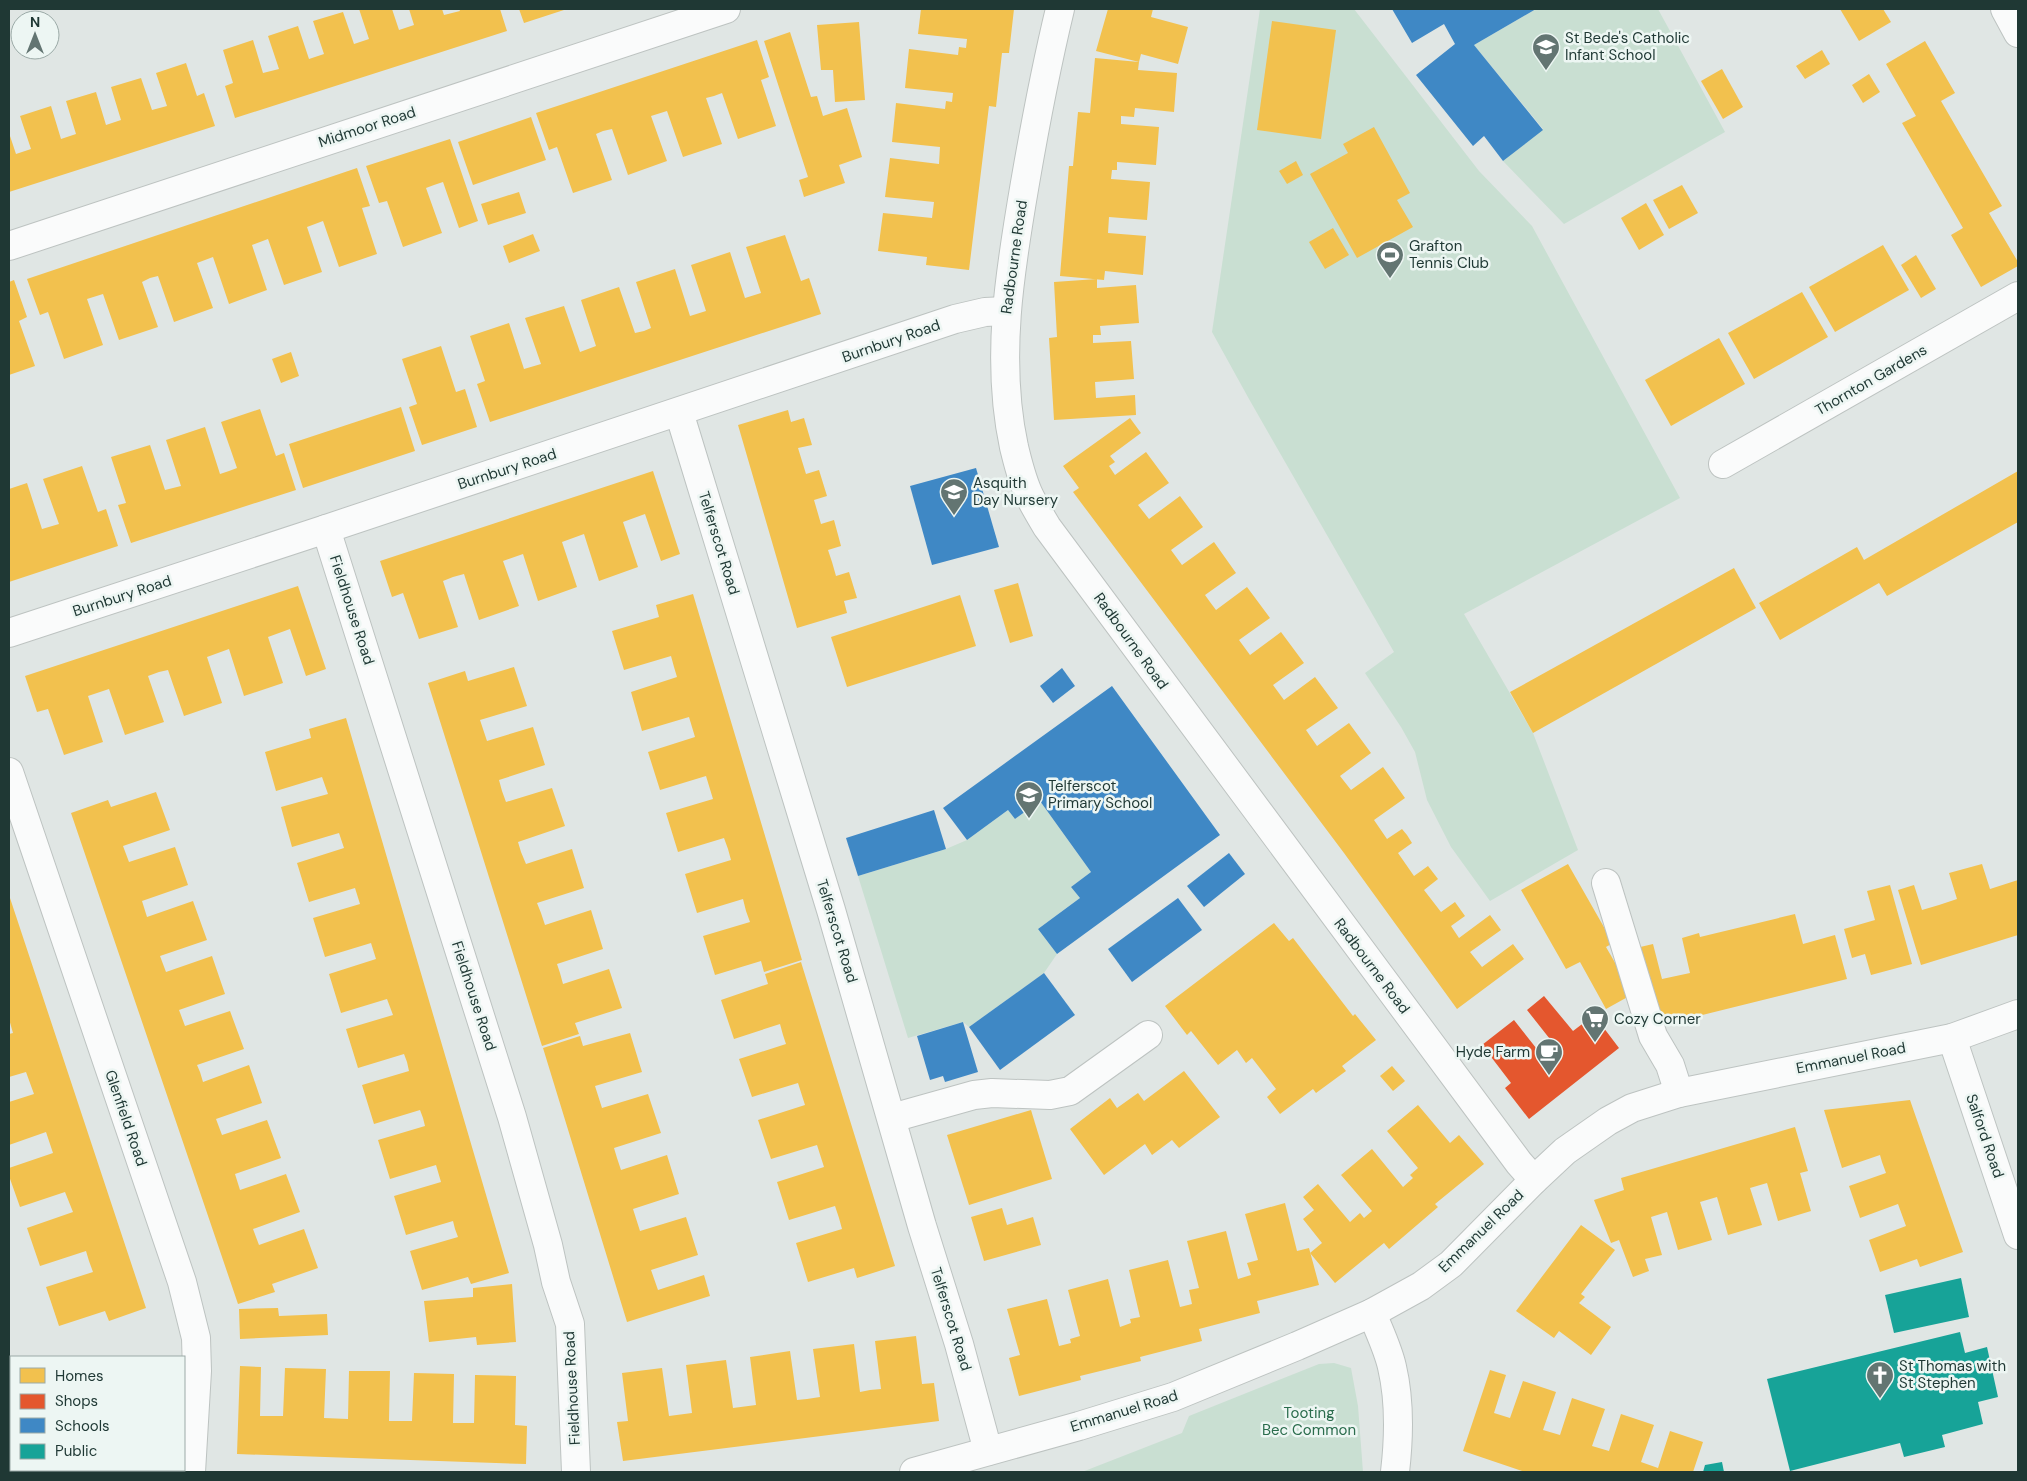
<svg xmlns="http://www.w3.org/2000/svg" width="2027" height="1481" viewBox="0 0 2027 1481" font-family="'DM Sans',sans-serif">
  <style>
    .green { fill: #c9dfd2 }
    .homes { fill: #f2c14e }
    .shops { fill: #e4572e }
    .schools { fill: #3f88c5 }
    .public { fill: #17a398 }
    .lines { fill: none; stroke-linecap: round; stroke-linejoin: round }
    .minor-casing { stroke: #bdc3c1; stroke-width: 30 }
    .minor { stroke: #fafbfb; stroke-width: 28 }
    .labels { text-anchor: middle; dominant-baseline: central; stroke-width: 5; stroke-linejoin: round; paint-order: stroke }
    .poi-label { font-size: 15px; fill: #1f3834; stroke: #edf6f3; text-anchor: start }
    .street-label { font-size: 15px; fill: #1f3834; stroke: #edf6f3 }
    .park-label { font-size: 15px; fill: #2b6d4d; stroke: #edf6f3 }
  </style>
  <rect width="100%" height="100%" fill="#e0e6e4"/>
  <!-- green -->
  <g class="green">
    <path d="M1260 9H1354L1479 171 1532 226 1680 498 1464 614 1533 733 1578 850 1490 901 1451 847 1427 800 1415 752 1401 727 1365 673 1394 652 1249 399 1212 332Z"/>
    <path d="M1536 9H1658L1725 132 1564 224 1503 161 1543 129 1474 45Z"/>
    <path d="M1040 801 1091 872 1071 887 1080 898 1038 929 1057 954 1044 973 969 1027 963 1022 908 1038 858 876 946 849 967 840 1008 810 1015 819Z"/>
    <path d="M1334 1363 1351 1368 1358 1406 1363 1472H1082L1182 1433 1189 1416 1319 1364Z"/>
  </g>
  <!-- homes -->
  <g class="homes">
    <path d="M359 9H392L399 30 414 25 409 9H442L444 15 460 11 459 9H500L507 31 235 118 225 86 233 83 223 50 253 40 263 73 279 69 268 36 298 26 309 59 324 54 313 21 343 12 354 44 369 39Z"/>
    <path d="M519 9H567L524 23Z"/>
    <path d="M921 9H1014L1009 53H1002L996 107 989 106 969 270 926 265 927 257 878 251 883 213 932 218 934 202 885 197 890 158 939 164 940 147 892 142 896 103 945 109 946 101 952 102 953 93 905 88 909 49 958 55 959 47 966 48 967 39 918 34Z"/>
    <path d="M1108 9H1153L1151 17 1188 27 1178 64 1141 54 1139 62 1096 51Z"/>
    <path d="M1840 9H1883L1891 22 1859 41Z"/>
    <path d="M1272 21 1336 30 1321 139 1257 130Z"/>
    <path d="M859 22 865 100 835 102 833 70H821L817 25Z"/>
    <path d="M790 32 811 97 817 96 823 116 847 108 862 157 839 165 845 183 804 197 799 180 808 177 764 41Z"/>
    <path d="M757 40 769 77 761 80 776 126 738 139 722 93 714 96 706 98 722 144 683 157 667 111 651 116 667 161 628 175 612 129 603 131 596 134 612 180 573 193 557 147 549 150 536 113Z"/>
    <path d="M1925 41 1955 93 1941 101 2002 206 1989 213 2018 262V266L1981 287 1951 235 1963 228 1902 123 1916 116 1886 64Z"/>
    <path d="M1822 50 1830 64 1805 79 1796 66Z"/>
    <path d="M1095 58 1139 62 1138 70 1177 73 1174 112 1135 108 1134 117 1121 116V124L1159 127 1156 165 1117 162V170H1112L1111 179 1150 182 1147 220 1109 217 1108 233 1146 236 1143 275 1105 271 1104 280 1060 276 1069 166H1073L1078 112 1090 113Z"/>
    <path d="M186 63 197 96 204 93 215 126 9 192V133L16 154 31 149 20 116 51 106 61 139 76 134 66 101 96 92 106 125 121 120 111 87 141 78 152 110 167 106 156 73Z"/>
    <path d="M1722 69 1743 107 1723 119 1701 81Z"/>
    <path d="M1869 74 1880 92 1863 103 1852 85Z"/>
    <path d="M531 117 546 160 473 185 458 142Z"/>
    <path d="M1374 127 1410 193 1397 200 1413 227 1357 258 1310 174 1348 153 1343 144Z"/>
    <path d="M450 139 478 221 459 228 443 182 434 185 426 188 442 233 403 247 387 201 379 203 366 166Z"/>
    <path d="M1296 161 1303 175 1287 184 1279 171Z"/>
    <path d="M357 168 370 206 362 208 377 254 339 267 323 221 307 227 322 272 284 285 268 239 252 245 267 290 229 304 213 257 197 263 213 308 174 322 158 276 150 278 142 282 158 327 119 340 103 294 87 299 103 345 64 359 48 312 40 315 27 279Z"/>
    <path d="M1682 185 1698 213 1669 229 1653 200Z"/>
    <path d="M519 192 526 213 488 225 481 204Z"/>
    <path d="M1646 203 1664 235 1639 250 1621 218Z"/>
    <path d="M1333 228 1349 255 1325 269 1309 242Z"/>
    <path d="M533 234 540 251 509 263 503 246Z"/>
    <path d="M785 235 801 281 809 278 821 314 490 422 477 384 485 381 470 336 509 323 524 369 541 364 525 318 564 306 580 352 596 346 581 300 619 287 635 333 644 331 651 328 636 282 675 269 690 316 706 311 691 265 730 252 745 298 761 293 746 247Z"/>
    <path d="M1883 245 1909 290 1835 332 1809 287Z"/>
    <path d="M1916 255 1936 289 1921 298 1901 265Z"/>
    <path d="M1097 279V288L1136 285 1139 323 1100 326 1101 335H1093V343L1131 341 1134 379 1095 382 1096 398 1135 395 1136 415 1054 420 1049 338 1057 337 1054 282Z"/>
    <path d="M14 280 27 317 19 321 35 366 9 375V282Z"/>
    <path d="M1802 292 1828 337 1754 379 1728 333Z"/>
    <path d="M1719 338 1745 384 1671 426 1645 380Z"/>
    <path d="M441 346 456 392 465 389 477 427 422 445 409 407 417 404 402 359Z"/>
    <path d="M291 352 299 376 281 383 272 359Z"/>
    <path d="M401 407 415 451 303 488 289 444Z"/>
    <path d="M260 409 276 456 284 453 296 490 131 543 118 505 126 503 111 457 150 445 165 490 181 486 166 440 205 427 220 474 229 471 237 468 221 422Z"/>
    <path d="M788 410 791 422 804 418 812 445 798 448 806 474 819 470 827 496 814 500 821 524 834 520 841 546 828 550 832 562 836 576 849 572 857 598 844 601 847 613 797 628 738 425Z"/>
    <path d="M1130 418 1141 433 1110 456 1115 462 1109 466 1115 475 1146 452 1169 483 1138 505 1149 519 1180 496 1203 527 1171 550 1182 565 1214 542 1236 573 1205 595 1210 602 1216 610 1247 587 1270 618 1239 640 1250 655 1281 632 1304 663 1273 685 1284 700 1315 677 1338 708 1306 730 1317 746 1349 723 1371 753 1340 776 1351 790 1383 767 1405 798 1374 820 1387 839 1402 829 1407 835 1412 843 1398 853 1414 876 1428 866 1438 879 1424 890 1441 912 1455 902 1465 916 1451 926 1459 938 1490 915 1501 930 1470 952 1482 967 1513 944 1524 959 1457 1009 1344 853 1073 492 1079 488 1063 466Z"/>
    <path d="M82 466 98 512 106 509 118 546 9 582V489L27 483 42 529 59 524 43 479Z"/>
    <path d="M653 471 680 554 661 561 645 514 623 522 638 567 599 581 584 534 562 542 577 587 538 601 523 554 503 561 519 606 479 620 464 574 453 577 443 581 458 627 419 639 403 593 392 597 380 561Z"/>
    <path d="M2018 471V522L1887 596 1879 583 1780 640 1759 603 1857 547 1864 560Z"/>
    <path d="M1734 568 1756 608 1533 733 1510 692Z"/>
    <path d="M1018 583 1033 636 1010 643 994 590Z"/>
    <path d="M298 586 326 669 306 676 290 629 268 637 283 683 244 696 229 649 207 657 222 703 184 716 168 670 159 672 148 676 164 722 125 735 109 689 88 696 103 742 64 755 48 709 37 712 25 676Z"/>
    <path d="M693 594 802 960 764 972 761 961 715 975 703 936 750 922 746 911 743 899 697 913 685 874 731 860 728 849 724 838 678 852 666 813 713 799 706 776 660 790 648 752 695 737 689 717 642 731 631 692 677 677 674 667 671 656 624 670 612 631 659 617 656 605Z"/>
    <path d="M960 595 976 646 847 687 831 637Z"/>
    <path d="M514 667 527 706 480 720 487 741 533 727 545 765 499 780 502 791 506 802 552 788 565 826 518 842 521 852 526 864 572 849 584 888 537 903 541 913 545 925 591 910 603 949 557 964 560 973 563 984 609 969 622 1008 575 1023 579 1034 542 1046 428 683 465 671 468 681Z"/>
    <path d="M346 718 509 1273 471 1284 468 1277 422 1290 410 1251 458 1237 455 1229 453 1221 406 1235 394 1196 441 1182 436 1165 390 1179 378 1140 425 1126 423 1118 420 1110 374 1124 362 1085 409 1071 407 1062 404 1054 358 1068 346 1029 393 1015 387 999 341 1013 329 974 376 959 371 943 325 957 313 918 360 904 355 888 309 902 297 863 344 848 339 833 292 847 281 807 328 794 322 777 276 791 265 752 311 738 309 729Z"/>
    <path d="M156 792 170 830 123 846 129 862 175 847 188 885 142 901 147 917 193 901 207 940 160 956 166 972 212 956 225 994 179 1010 185 1026 230 1011 244 1049 197 1065 200 1072 203 1082 249 1065 262 1103 216 1119 222 1135 267 1120 281 1158 235 1174 240 1190 286 1174 300 1212 253 1229 259 1245 304 1229 318 1268 272 1284 275 1292 238 1304 71 813 108 800 111 807Z"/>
    <path d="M1568 864 1613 943 1606 947 1633 994 1606 1009 1580 962 1566 969 1521 890Z"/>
    <path d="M1982 864 1990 889 2018 880V935L1921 965 1898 890 1914 885 1922 910 1939 905 1957 899 1949 873Z"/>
    <path d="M1890 885 1912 964 1871 975 1865 954 1852 958 1844 929 1875 920 1867 891Z"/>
    <path d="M9 895 146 1308 109 1321 105 1311 59 1326 46 1287 93 1272 89 1261 86 1251 40 1266 27 1228 73 1212 65 1192 20 1207 9 1176V1168L53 1153 46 1132 9 1145V1102L34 1094 26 1072 9 1077V1034L13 1033 9 1019Z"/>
    <path d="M1795 914 1803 944 1835 935 1847 979 1654 1027 1636 948 1653 944 1662 979 1690 973 1682 938 1699 933 1700 937Z"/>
    <path d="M1274 923 1289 941 1293 938 1353 1016 1355 1014 1376 1040 1342 1066 1346 1071 1316 1093 1313 1089 1280 1114 1267 1097 1276 1089 1252 1058 1246 1063 1237 1050 1218 1065 1191 1031 1187 1035 1165 1006Z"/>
    <path d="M801 962 895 1266 857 1278 854 1268 808 1282 796 1243 842 1229 839 1218 835 1206 789 1220 777 1182 824 1167 817 1145 771 1159 758 1120 805 1105 798 1083 752 1097 739 1059 786 1044 783 1035 780 1024 734 1039 721 1000 768 984 765 974Z"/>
    <path d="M630 1033 642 1072 595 1086 602 1108 648 1094 661 1133 614 1148 617 1158 621 1170 667 1155 679 1194 633 1209 640 1231 686 1217 698 1255 651 1270 658 1290 704 1275 710 1296 627 1322 543 1048 580 1036 583 1046Z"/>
    <path d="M1392 1066 1405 1081 1393 1091 1380 1076Z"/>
    <path d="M1184 1071 1220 1117 1179 1148 1172 1140 1152 1155 1145 1144 1104 1175 1070 1129 1110 1098 1117 1108 1138 1093 1144 1101Z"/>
    <path d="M1910 1100 1963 1252 1920 1267 1917 1259 1880 1272 1869 1240 1906 1226 1898 1204 1860 1218 1849 1186 1886 1173 1882 1162 1880 1155 1842 1168 1824 1110Z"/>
    <path d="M1418 1105 1450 1143 1459 1135 1484 1164 1435 1204 1438 1207 1389 1249 1384 1243 1335 1283 1310 1253 1322 1243 1303 1219 1314 1210 1303 1197 1318 1184 1350 1222 1360 1213 1364 1218 1372 1211 1341 1175 1372 1149 1403 1187 1413 1178 1410 1175 1418 1168 1387 1131Z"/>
    <path d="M1031 1110 1052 1179 969 1205 947 1135Z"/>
    <path d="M1795 1127 1808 1171 1800 1173 1811 1211 1778 1221 1767 1183 1750 1188 1762 1225 1728 1235 1717 1197 1700 1202 1712 1240 1678 1250 1667 1212 1651 1217 1662 1255 1645 1259 1649 1271 1633 1277 1619 1240 1611 1243 1594 1200 1624 1190 1621 1178Z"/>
    <path d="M1285 1203 1297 1251 1309 1248 1319 1285 1257 1301 1260 1313 1199 1329 1202 1341 1140 1357 1141 1361 1080 1376 1081 1380 1019 1396 1009 1358 1020 1355 1007 1309 1047 1299 1059 1346 1071 1343 1070 1339 1080 1336 1068 1290 1108 1279 1120 1327 1131 1323 1130 1319 1140 1317 1129 1270 1168 1260 1180 1307 1192 1304 1189 1290 1199 1288 1187 1241 1226 1231 1238 1279 1251 1275 1247 1263 1258 1260 1245 1214Z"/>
    <path d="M1002 1208 1007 1225 1033 1217 1041 1245 984 1261 971 1217Z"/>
    <path d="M1581 1225 1615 1250 1581 1294 1585 1297 1579 1303 1611 1327 1591 1355 1559 1331 1554 1338 1516 1311Z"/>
    <path d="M512 1284 516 1342 477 1345 476 1337 429 1342 424 1301 473 1297V1288Z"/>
    <path d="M278 1308 279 1316 327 1314 328 1335 240 1339 239 1309Z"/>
    <path d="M916 1336 922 1384 934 1383 939 1421 623 1461 617 1422 628 1421 622 1373 662 1368 669 1416 692 1413 686 1365 726 1360 733 1408 756 1405 750 1357 790 1351 797 1400 807 1399 820 1397 813 1349 854 1344 860 1392 870 1390 881 1389 875 1341Z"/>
    <rect x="9" y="1362" width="2" height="87"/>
    <path d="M240 1366 261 1367 260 1416H283L285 1368 326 1369 324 1418 348 1419 349 1371H390L389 1421H412L414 1373 454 1374 453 1423H474L475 1375 516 1376 515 1425 527 1426 526 1464 237 1454Z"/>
    <path d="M1490 1370 1506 1375 1494 1413 1510 1418 1523 1381 1556 1392 1543 1430 1560 1435 1572 1398 1605 1409 1592 1446 1609 1451 1621 1414 1654 1425 1641 1462 1658 1468 1670 1431 1703 1442 1693 1472H1525L1463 1451Z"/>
  </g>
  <!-- shops -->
  <path class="shops" d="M1544 996 1573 1031 1594 1015 1619 1048 1529 1119 1505 1088 1511 1083 1482 1045 1514 1020 1544 1058 1551 1053 1557 1048 1527 1010Z"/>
  <!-- schools -->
  <g class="schools">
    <path d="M1392 9H1536L1474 45 1543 130 1503 161 1484 136 1473 146 1416 75 1455 44 1444 24 1412 43Z"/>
    <path d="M976 468 999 547 932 565 910 486Z"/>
    <path d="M1062 668 1075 686 1053 703 1040 686Z"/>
    <path d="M1112 686 1220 835 1057 954 1038 929 1080 898 1071 887 1091 872 1040 801 1015 819 1008 810 967 840 943 808Z"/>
    <path d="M934 810 946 849 858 876 846 838Z"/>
    <path d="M1229 853 1245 874 1204 907 1187 886Z"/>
    <path d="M1178 898 1202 930 1132 982 1108 949Z"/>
    <path d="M1044 973 1075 1015 1000 1070 969 1027Z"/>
    <path d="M963 1022 978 1072 945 1082 943 1076 930 1080 917 1036Z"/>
  </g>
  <!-- public -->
  <g class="public">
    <path d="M1961 1278 1969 1317 1894 1333 1885 1295Z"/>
    <path d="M1960 1332 1965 1353 1987 1347 1998 1397 1978 1402 1983 1424 1942 1435 1945 1447 1904 1457 1900 1443 1790 1471 1767 1379Z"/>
    <path d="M1722 1462 1724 1472H1703L1705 1465Z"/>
  </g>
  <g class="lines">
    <!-- minor casing -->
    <g class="minor-casing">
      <g id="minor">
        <path d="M1060 9C1046 67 1035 125 1025 183 1010 270 995 359 1014 447 1018 463 1022 481 1030 497 1035 507 1041 517 1047 527L1519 1163 1534 1180"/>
        <path d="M2005 9 2018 33"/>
        <path d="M9 246 726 9"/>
        <path d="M679 412 831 910 922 1226 959 1344 988 1451"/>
        <path d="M1723 464 2018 296"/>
        <path d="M326 529 512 1117 548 1245 556 1282 570 1324 576 1472"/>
        <path d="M9 633 326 529 955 319 985 312 1006 311"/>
        <path d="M9 772 182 1282 196 1338 197 1371 191 1472"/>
        <path d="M1606 883 1653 1036 1670 1065 1679 1093"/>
        <path d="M1952 1038 2018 1235"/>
        <path d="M892 1118 974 1095 992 1093 1050 1095 1070 1091 1148 1035"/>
        <path d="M1372 1313C1379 1331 1388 1349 1392 1367 1400 1401 1399 1438 1395 1472"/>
        <path d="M914 1472 1079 1426 1173 1397 1297 1346 1372 1313 1421 1286 1451 1264 1534 1180 1565 1151 1608 1121 1632 1108 1679 1093 1952 1038 2018 1014"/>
      </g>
    </g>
    <!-- minor -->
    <use href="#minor" class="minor"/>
  </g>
  <!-- icons -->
  <defs>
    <g id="school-pin" transform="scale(1.4375)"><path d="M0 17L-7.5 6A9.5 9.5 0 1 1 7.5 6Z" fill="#637572" stroke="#edf6f3"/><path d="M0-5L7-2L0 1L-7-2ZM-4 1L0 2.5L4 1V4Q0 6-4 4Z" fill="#fff"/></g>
    <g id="stadium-pin" transform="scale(1.4375)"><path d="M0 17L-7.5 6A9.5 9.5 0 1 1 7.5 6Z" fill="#637572" stroke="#edf6f3"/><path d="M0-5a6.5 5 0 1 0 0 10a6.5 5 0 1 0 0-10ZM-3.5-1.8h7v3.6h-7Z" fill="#fff"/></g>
    <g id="supermarket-pin" transform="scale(1.4375)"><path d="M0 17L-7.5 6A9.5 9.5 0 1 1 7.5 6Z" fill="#637572" stroke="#edf6f3"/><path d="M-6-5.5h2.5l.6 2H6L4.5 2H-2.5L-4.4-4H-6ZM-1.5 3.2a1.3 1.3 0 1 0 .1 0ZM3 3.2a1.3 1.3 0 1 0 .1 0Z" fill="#fff"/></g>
    <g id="cafe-pin" transform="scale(1.4375)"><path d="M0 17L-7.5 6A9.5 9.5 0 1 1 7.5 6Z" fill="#637572" stroke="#edf6f3"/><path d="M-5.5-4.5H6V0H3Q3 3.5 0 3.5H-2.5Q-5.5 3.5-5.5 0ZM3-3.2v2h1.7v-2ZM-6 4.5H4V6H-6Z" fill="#fff"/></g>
    <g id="church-pin" transform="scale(1.4375)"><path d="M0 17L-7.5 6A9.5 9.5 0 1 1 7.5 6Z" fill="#637572" stroke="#edf6f3"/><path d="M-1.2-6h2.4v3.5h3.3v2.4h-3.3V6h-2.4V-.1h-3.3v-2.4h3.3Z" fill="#fff"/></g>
  </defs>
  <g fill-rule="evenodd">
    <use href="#school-pin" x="1546" y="47"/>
    <use href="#stadium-pin" x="1390" y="255"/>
    <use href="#school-pin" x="954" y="492"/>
    <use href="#school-pin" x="1029" y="795"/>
    <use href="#supermarket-pin" x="1595" y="1019"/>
    <use href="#cafe-pin" x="1549" y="1052"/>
    <use href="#church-pin" x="1880" y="1375"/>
  </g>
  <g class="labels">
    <!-- poi labels -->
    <g class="poi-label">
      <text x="1565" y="38">St Bede's Catholic<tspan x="1565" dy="17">Infant School</tspan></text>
      <text x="1409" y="246">Grafton<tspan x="1409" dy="17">Tennis Club</tspan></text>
      <text x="973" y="483">Asquith<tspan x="973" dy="17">Day Nursery</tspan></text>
      <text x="1048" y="786">Telferscot<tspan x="1048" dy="17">Primary School</tspan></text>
      <text x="1614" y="1019">Cozy Corner</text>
      <text x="1530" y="1052" text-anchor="end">Hyde Farm</text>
      <text x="1899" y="1366">St Thomas with<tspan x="1899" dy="17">St Stephen</tspan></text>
    </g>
    <!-- street labels -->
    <g class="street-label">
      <text transform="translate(367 127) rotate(-18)">Midmoor Road</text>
      <text transform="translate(1014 257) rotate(-82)">Radbourne Road</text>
      <text transform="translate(891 341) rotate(-19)">Burnbury Road</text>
      <text transform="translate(1871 380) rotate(-30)">Thornton Gardens</text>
      <text transform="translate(507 469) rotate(-18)">Burnbury Road</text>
      <text transform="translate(719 543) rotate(73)">Telferscot Road</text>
      <text transform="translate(122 596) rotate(-18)">Burnbury Road</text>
      <text transform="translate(352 610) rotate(72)">Fieldhouse Road</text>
      <text transform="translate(1131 641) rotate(54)">Radbourne Road</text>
      <text transform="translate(837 931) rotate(73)">Telferscot Road</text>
      <text transform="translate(1372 966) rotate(53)">Radbourne Road</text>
      <text transform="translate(474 996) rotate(72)">Fieldhouse Road</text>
      <text transform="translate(1851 1058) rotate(-11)">Emmanuel Road</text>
      <text transform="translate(126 1118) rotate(71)">Glenfield Road</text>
      <text transform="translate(1985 1136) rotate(71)">Salford Road</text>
      <text transform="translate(1481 1231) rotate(-44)">Emmanuel Road</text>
      <text transform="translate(951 1319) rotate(73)">Telferscot Road</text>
      <text transform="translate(572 1388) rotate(-93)">Fieldhouse Road</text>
      <text transform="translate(1124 1411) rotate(-17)">Emmanuel Road</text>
    </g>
    <!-- park labels -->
    <g class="park-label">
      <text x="1309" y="1413">Tooting<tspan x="1309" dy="17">Bec Common</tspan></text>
    </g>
  </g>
  <!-- border -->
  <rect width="2027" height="1481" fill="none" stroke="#1f3834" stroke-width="20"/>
  <!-- legend -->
  <rect x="10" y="1356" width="175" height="115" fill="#edf6f3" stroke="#9baaa7"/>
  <rect x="20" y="1368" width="25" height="15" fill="#f2c14e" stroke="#9baaa7"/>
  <text x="55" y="1381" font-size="15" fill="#1f3834">Homes</text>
  <rect x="20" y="1394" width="25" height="15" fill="#e4572e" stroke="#9baaa7"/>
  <text x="55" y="1406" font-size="15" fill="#1f3834">Shops</text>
  <rect x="20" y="1418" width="25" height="15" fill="#3f88c5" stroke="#9baaa7"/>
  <text x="55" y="1431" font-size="15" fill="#1f3834">Schools</text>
  <rect x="20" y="1444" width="25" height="15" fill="#17a398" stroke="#9baaa7"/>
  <text x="55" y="1456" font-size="15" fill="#1f3834">Public</text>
  <!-- north arrow -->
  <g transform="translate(35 35)"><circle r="24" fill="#edf6f3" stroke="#9baaa7"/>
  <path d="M0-4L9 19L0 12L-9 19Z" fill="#637572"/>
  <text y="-8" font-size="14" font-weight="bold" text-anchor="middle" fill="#1f3834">N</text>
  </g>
</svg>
